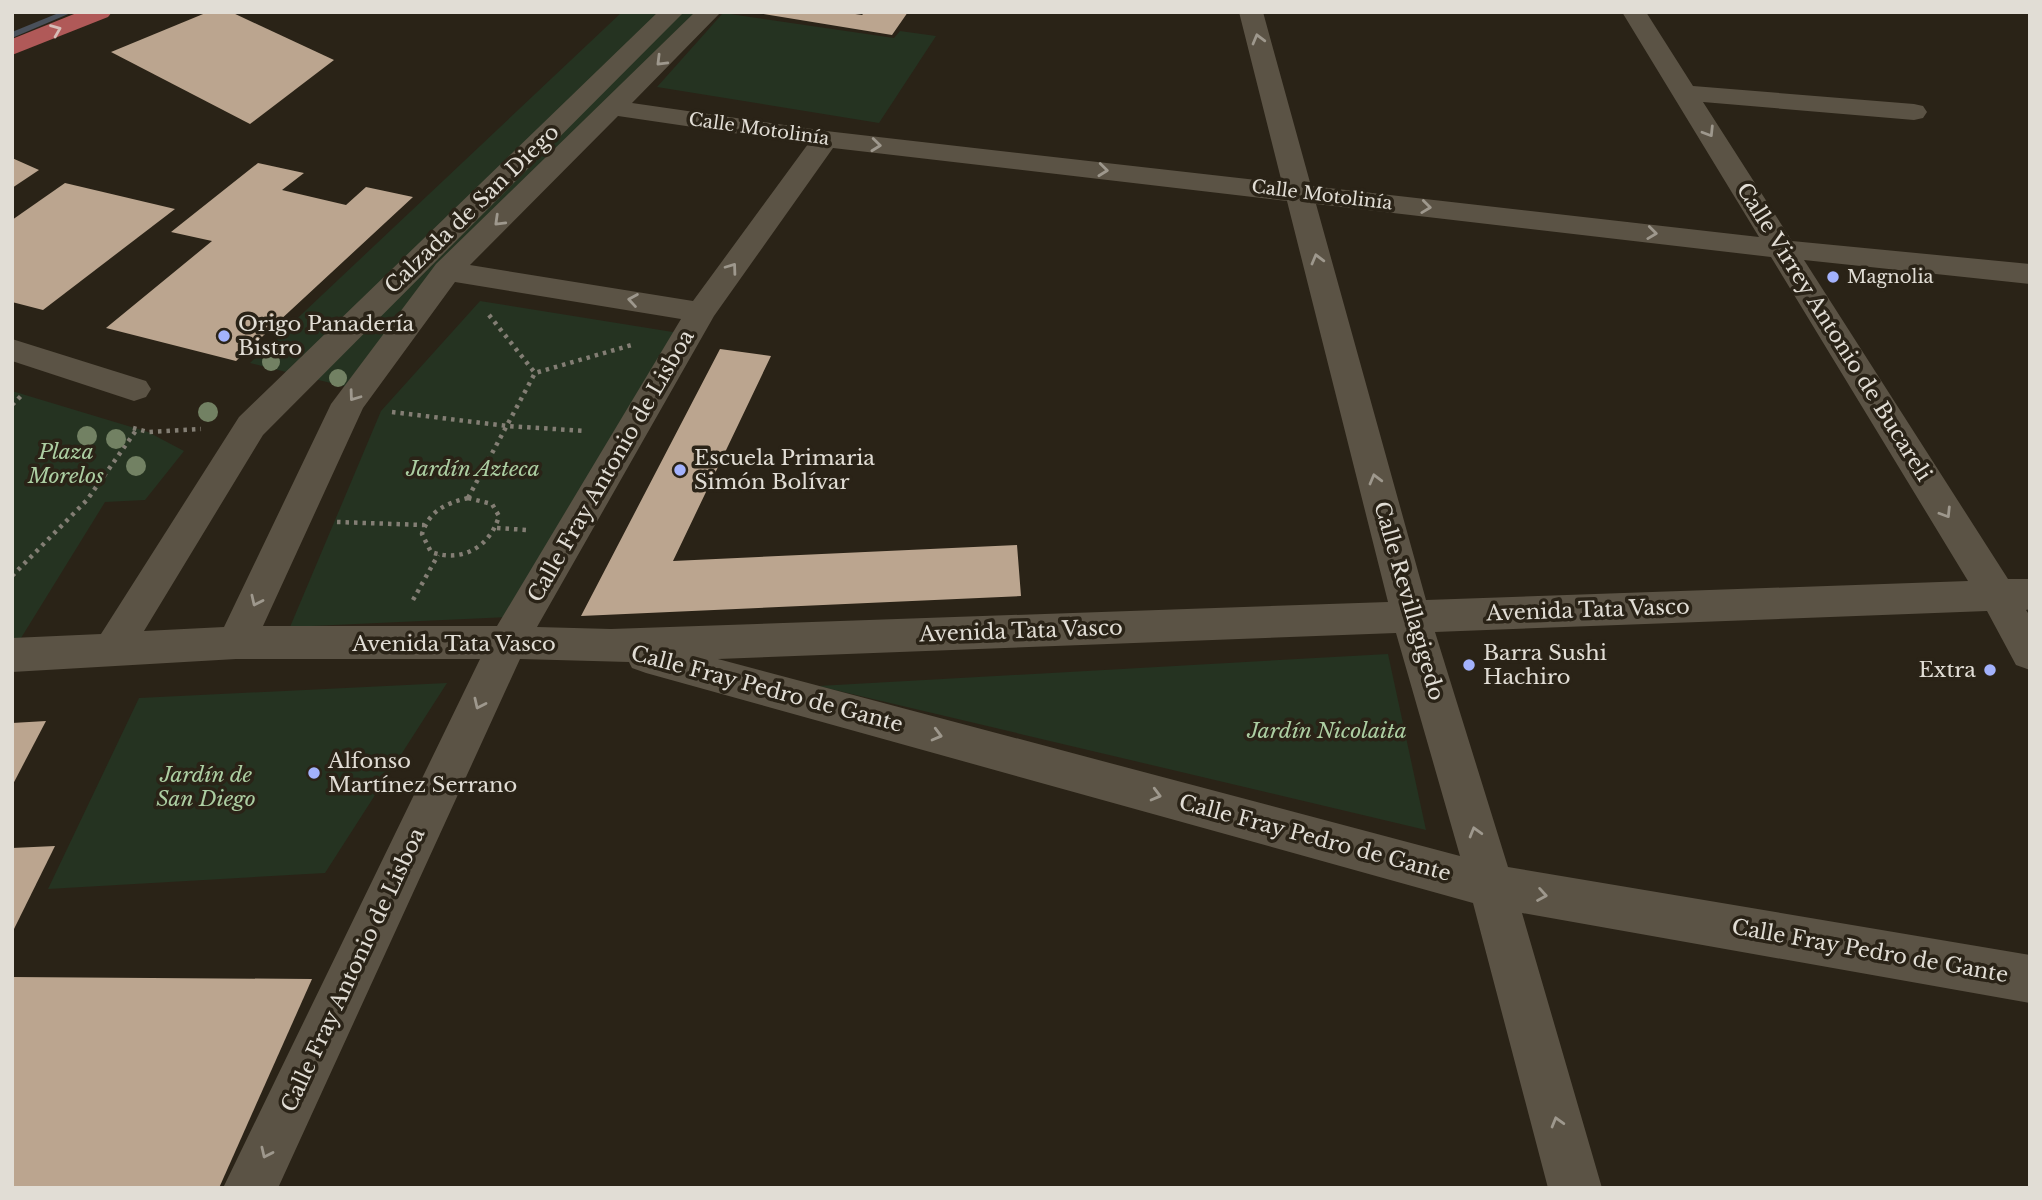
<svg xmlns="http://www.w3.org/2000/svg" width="2042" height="1200" viewBox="0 0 2042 1200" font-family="'Libre Baskerville',serif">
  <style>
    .green { fill: #253321 }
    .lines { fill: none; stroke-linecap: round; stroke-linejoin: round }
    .stream { fill: #49505a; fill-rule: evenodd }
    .building { fill: #bba58f }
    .path { stroke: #837e74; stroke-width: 4.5; stroke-dasharray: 3.5 5; stroke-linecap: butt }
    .minor { fill: #5b5345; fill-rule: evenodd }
    .major { fill: #b05958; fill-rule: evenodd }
    .tree { fill: #728163 }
    .oneway { stroke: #d5bcb6 }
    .oneway2 { stroke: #9e988d }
    .poi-dot { fill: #a3b2fc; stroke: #2a2317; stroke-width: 2.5 }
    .labels { text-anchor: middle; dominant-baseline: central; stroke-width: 7; stroke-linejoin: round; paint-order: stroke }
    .far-street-label { font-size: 18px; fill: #e1ddd5; stroke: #2a2317 }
    .far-poi-label { font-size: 18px; fill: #e1ddd5; stroke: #2a2317; text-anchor: start }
    .street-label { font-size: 21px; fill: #e1ddd5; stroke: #2a2317 }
    .poi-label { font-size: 21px; fill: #e1ddd5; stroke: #2a2317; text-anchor: start }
    .park-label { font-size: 21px; font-style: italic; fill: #accea2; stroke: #2a2317 }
  </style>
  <rect width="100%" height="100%" fill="#2a2317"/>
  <!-- green -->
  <g class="green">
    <path d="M622 12H706L351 388 250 363Z"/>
    <path d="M723 13 894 38 900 31 936 36 879 123 657 87Z"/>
    <path d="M480 301 679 333 509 617 290 627 381 411Z"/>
    <path d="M12 391 148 432 184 451 145 500 105 502 21 638 12 639Z"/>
    <path d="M1388 654 1426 830 818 686Z"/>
    <path d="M447 683 325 873 48 889 139 698Z"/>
  </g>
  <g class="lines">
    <!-- stream -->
    <path class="stream" d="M61 12H73L12 38V32Z"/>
  </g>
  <!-- building -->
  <g class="building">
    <path d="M208 12H231L334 60 250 124 111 52Z"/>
    <path d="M752 12H842L862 15 865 12H908L892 35Z"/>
    <path d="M12 158 39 170 12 188Z"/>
    <path d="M258 163 304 173 282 190 346 205 366 187 413 197 236 361 106 328 212 241 171 232Z"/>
    <path d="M65 183 175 209 43 310 12 302V220Z"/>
    <path d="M720 349 771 356 673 561 1017 545 1021 596 581 616Z"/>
    <path d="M46 721 12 786V723Z"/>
    <path d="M55 846 12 933V848Z"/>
    <path d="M12 977 312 979 219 1188H12Z"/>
  </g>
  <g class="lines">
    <!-- path -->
    <g class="path">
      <path d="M489 315 535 373"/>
      <path d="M12 405 23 394"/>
      <path d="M392 412 507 426 586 431"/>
      <path d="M133 428 148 432 201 429"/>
      <path d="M468 498 535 373 635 344"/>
      <path d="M468 498 492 504 499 516C490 547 462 563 431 552L422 534C429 511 446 503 468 498Z"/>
      <path d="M337 522 424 525"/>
      <path d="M497 528 527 530"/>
      <path d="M12 576 87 500 137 429"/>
      <path d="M413 600 438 555"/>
    </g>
    <!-- minor -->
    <g class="minor">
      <path d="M658 12H684L263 435 144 631 224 627 331 404 436 264 695 12H721L632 103 826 131 1282 183 1239 12H1263L1311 186 1759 237 1622 12H1646L1693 86 1914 104 1923 106 1927 112 1923 118 1914 120 1703 102 1792 241 2030 264V284L1804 260 2008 579H2030V609L2026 610 2030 616V670L2016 665 1987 611 1435 632 1508 867 2030 955V1003L1522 913 1602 1188H1548L1473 903 646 673 632 668 629 662 520 659 278 1188H223L480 659H236L12 672V638L101 634 239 417ZM618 116 808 144 693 301 470 265ZM833 148 1287 201 1388 602 611 629 537 627 714 316ZM1316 204 1771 257 1968 581 1426 600ZM455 282 681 319 497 626H263L363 408ZM1396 633 1460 856 718 659Z"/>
      <path d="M12 339 146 381 151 389 146 397 134 401 12 361Z"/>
    </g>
    <!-- major -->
    <path class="major" d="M79 12H112L108 17 12 55V39Z"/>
  </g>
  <!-- trees -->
  <g class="tree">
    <circle cx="271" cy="362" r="9"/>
    <circle cx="338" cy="378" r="9"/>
    <circle cx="208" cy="412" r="10"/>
    <circle cx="87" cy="436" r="10"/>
    <circle cx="116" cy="439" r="10"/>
    <circle cx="136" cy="466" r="10"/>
  </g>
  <!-- one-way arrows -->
  <defs><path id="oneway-chevron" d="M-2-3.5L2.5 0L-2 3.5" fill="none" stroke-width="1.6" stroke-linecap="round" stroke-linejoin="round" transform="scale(1.75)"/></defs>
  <use class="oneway" href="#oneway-chevron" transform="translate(56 30) rotate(-22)"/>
  <g class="oneway2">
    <use href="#oneway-chevron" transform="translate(1258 39) rotate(-105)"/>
    <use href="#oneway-chevron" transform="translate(661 61) rotate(135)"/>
    <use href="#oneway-chevron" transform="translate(1709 132) rotate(58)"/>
    <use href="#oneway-chevron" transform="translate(876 145) rotate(6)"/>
    <use href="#oneway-chevron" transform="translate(1103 170) rotate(6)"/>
    <use href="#oneway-chevron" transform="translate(1426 207) rotate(7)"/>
    <use href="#oneway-chevron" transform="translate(499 221) rotate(136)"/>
    <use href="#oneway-chevron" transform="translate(1652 233) rotate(7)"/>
    <use href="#oneway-chevron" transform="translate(1317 259) rotate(-105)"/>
    <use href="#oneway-chevron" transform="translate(732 268) rotate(-54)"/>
    <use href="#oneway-chevron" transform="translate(633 300) rotate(-171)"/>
    <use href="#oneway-chevron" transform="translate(354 396) rotate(126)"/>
    <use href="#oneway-chevron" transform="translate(1375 479) rotate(-105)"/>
    <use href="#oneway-chevron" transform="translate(1946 513) rotate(58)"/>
    <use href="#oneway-chevron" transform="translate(256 601) rotate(115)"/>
    <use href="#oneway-chevron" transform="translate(479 704) rotate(115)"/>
    <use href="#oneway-chevron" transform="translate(937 735) rotate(15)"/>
    <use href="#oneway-chevron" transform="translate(1156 795) rotate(15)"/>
    <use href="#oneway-chevron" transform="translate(1475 832) rotate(-106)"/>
    <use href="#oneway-chevron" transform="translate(1542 895) rotate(10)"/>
    <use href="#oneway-chevron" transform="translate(1557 1122) rotate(-106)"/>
    <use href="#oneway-chevron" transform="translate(266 1153) rotate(115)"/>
  </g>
  <!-- markers -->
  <g class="poi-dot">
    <circle cx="1833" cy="277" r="7"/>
    <circle cx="224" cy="336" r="7"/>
    <circle cx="680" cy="470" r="7"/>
    <circle cx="1469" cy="665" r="7"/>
    <circle cx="1990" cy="670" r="7"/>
    <circle cx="314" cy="773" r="7"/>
  </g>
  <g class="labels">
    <!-- far-street labels -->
    <g class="far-street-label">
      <text transform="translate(759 129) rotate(8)">Calle Motolinía</text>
      <text transform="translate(1322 195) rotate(7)">Calle Motolinía</text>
    </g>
    <!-- far-poi labels -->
    <g class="far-poi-label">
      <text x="1847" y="277">Magnolia</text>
    </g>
    <!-- street labels -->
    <g class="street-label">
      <text transform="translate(472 209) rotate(-44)">Calzada de San Diego</text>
      <text transform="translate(1834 332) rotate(58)">Calle Virrey Antonio de Bucareli</text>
      <text transform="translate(611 466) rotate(-60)">Calle Fray Antonio de Lisboa</text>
      <text transform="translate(1409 601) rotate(74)">Calle Revillagigedo</text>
      <text transform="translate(1588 610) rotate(-2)">Avenida Tata Vasco</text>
      <text transform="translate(1021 631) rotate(-2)">Avenida Tata Vasco</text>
      <text x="454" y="644">Avenida Tata Vasco</text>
      <text transform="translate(767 689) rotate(15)">Calle Fray Pedro de Gante</text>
      <text transform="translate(1315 838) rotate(15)">Calle Fray Pedro de Gante</text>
      <text transform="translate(1870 951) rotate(10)">Calle Fray Pedro de Gante</text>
      <text transform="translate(353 970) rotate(-65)">Calle Fray Antonio de Lisboa</text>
    </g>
    <!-- poi labels -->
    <g class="poi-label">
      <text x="238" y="324">Origo Panadería<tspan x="238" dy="24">Bistro</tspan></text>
      <text x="694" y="458">Escuela Primaria<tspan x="694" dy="24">Simón Bolívar</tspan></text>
      <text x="1483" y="653">Barra Sushi<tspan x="1483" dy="24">Hachiro</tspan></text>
      <text x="1976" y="670" text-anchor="end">Extra</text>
      <text x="328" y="761">Alfonso<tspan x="328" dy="24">Martínez Serrano</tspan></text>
    </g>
    <!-- park labels -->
    <g class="park-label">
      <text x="66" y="452">Plaza<tspan x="66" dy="24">Morelos</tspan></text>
      <text x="473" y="469">Jardín Azteca</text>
      <text x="1327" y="731">Jardín Nicolaita</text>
      <text x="206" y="775">Jardín de<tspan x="206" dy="24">San Diego</tspan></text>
    </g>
  </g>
  <!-- border -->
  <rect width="2042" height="1200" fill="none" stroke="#e1ddd5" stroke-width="28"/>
</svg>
